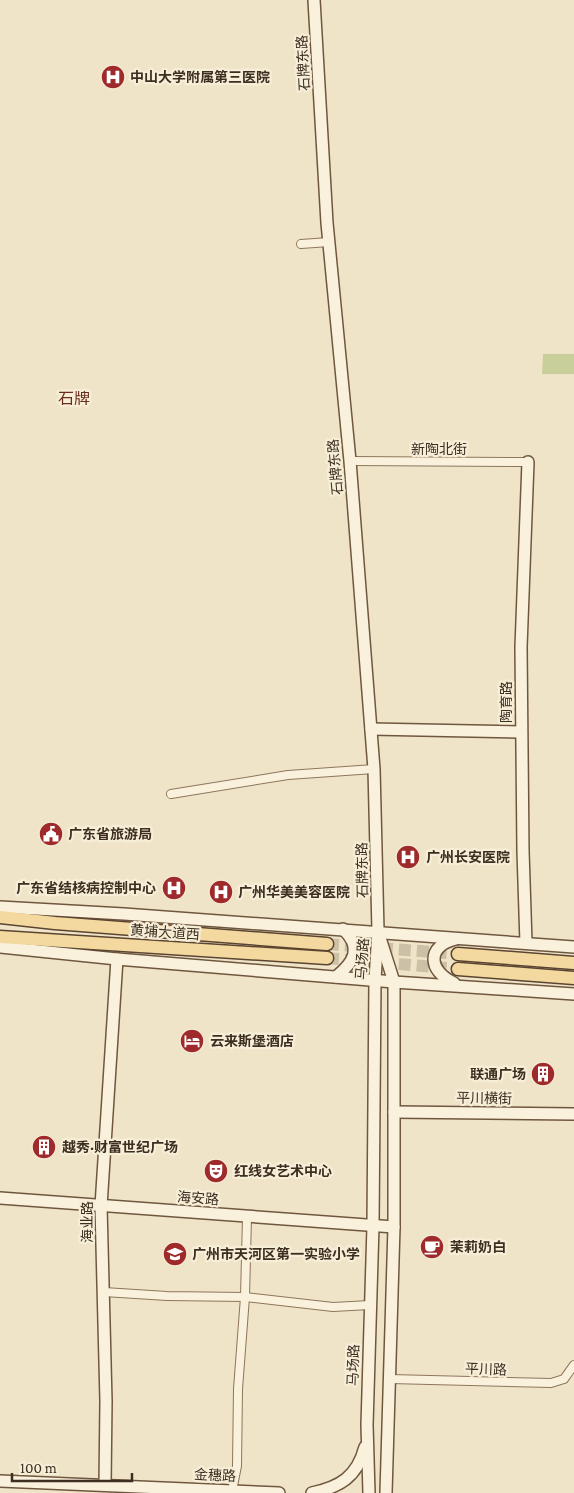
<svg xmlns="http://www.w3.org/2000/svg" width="574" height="1493" viewBox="0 0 574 1493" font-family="'Crimson Pro','Noto Sans SC',serif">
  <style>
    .pitch { fill: #c9cf9b }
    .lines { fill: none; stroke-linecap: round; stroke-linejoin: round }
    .primary-tunnel { stroke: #ccc0a6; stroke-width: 12; stroke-dasharray: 12 6; stroke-linecap: butt }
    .street-casing { stroke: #8d765c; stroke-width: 10 }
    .secondary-casing { stroke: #6f573f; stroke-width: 14 }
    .primary-casing { stroke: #5b4430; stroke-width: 15 }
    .street { stroke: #faf1dc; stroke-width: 8 }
    .secondary { stroke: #faf1dc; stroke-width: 11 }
    .primary { stroke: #f3d9a0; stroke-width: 12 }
    .labels { text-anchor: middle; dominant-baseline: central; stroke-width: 4.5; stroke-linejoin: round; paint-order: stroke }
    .street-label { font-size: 14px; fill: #3d2e20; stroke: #f7eed8 }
    .poi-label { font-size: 14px; font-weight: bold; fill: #3d2e20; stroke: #f7eed8; text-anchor: start }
    .quarter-label { font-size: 16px; fill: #6b2e1e; stroke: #f7eed8 }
  </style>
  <rect width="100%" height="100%" fill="#f0e4c8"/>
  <!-- pitch -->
  <path class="pitch" d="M543 354H574V374H542Z"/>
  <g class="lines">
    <!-- primary-tunnel -->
    <g class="primary-tunnel">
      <path d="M327 944 458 954"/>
      <path d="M327 958 458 969"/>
    </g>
    <!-- street casing -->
    <g class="street-casing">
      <g id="street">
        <path d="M301 244 329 242"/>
        <path d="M350 461 528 462"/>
        <path d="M171 794 288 775 374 769"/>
        <path d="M104 1292 167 1296 245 1297 333 1307 370 1305"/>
        <path d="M390 1379 551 1383 564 1379 574 1365"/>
        <path d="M232 1491 237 1466 238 1389 245 1297 247 1217"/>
      </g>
    </g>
    <!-- secondary casing -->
    <g class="secondary-casing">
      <g id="secondary">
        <path d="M314 0 327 223 350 461 374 769 378 931 375 980 373 1226 367 1425 369 1493"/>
        <path d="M371 729 521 732"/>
        <path d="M0 907 124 914 574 947"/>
        <path d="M380 938 394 982V1227L386 1493"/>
        <path d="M526 943 523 851 521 647 528 462"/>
        <path d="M0 947 117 959 394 982 574 994"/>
        <path d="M336 977C354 962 363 948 343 929"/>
        <path d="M454 983C428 971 426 946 456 939"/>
        <path d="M394 1112 574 1114"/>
        <path d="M0 1198 394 1227"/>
        <path d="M0 1481 279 1493"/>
        <path d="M105 1485 106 1401 101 1206 117 959"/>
        <path d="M312 1493C340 1487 357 1477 365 1447"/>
      </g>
    </g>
    <!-- primary casing -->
    <g class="primary-casing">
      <g id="primary">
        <path d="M0 917 55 923 327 944"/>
        <path d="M0 937 327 958"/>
        <path d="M458 954 574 963"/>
        <path d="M458 969 574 978"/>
      </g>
    </g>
    <!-- street -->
    <use href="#street" class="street"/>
    <!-- secondary -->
    <use href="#secondary" class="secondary"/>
    <!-- primary -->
    <use href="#primary" class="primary"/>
  </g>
  <!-- icons -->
  <defs>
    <g id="hospital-disc" transform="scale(1.25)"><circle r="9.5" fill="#9e2a2b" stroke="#f7eed8"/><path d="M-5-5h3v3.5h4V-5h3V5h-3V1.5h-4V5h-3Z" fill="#fff"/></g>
    <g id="civic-disc" transform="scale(1.25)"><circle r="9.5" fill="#9e2a2b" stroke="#f7eed8"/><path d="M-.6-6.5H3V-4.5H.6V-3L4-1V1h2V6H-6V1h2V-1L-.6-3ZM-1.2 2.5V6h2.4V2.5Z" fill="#fff"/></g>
    <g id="hotel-disc" transform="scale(1.25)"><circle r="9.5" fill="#9e2a2b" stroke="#f7eed8"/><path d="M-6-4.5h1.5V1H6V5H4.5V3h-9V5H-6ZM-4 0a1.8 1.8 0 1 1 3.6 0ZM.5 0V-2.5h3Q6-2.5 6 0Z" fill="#fff"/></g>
    <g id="building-disc" transform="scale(1.25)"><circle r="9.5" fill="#9e2a2b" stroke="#f7eed8"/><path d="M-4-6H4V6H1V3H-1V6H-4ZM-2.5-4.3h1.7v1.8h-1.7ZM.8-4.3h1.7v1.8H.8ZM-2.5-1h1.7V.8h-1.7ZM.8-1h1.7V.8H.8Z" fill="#fff"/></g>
    <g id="theatre-disc" transform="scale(1.25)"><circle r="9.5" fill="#9e2a2b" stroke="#f7eed8"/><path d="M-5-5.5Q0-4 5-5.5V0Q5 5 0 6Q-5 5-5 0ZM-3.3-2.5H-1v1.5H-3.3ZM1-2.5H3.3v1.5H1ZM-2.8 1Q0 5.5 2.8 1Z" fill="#fff"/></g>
    <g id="cafe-disc" transform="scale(1.25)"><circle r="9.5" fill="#9e2a2b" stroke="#f7eed8"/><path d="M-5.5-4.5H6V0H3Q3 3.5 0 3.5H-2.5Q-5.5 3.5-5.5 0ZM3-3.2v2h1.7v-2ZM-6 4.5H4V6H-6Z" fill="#fff"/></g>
    <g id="school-disc" transform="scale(1.25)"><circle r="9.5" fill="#9e2a2b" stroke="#f7eed8"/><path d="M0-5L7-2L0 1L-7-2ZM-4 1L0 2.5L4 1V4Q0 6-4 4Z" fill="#fff"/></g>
  </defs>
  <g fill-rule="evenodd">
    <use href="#hospital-disc" x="113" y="77"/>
    <use href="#civic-disc" x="51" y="834"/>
    <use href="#hospital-disc" x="408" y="857"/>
    <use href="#hospital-disc" x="174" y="888"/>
    <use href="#hospital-disc" x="221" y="892"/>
    <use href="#hotel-disc" x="192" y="1041"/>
    <use href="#building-disc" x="543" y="1074"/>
    <use href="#building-disc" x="44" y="1147"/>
    <use href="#theatre-disc" x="216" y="1171"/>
    <use href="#cafe-disc" x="432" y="1247"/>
    <use href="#school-disc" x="175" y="1254"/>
  </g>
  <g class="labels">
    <!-- street labels -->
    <g class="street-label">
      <text transform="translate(303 63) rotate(-93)">石牌东路</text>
      <text x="439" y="449">新陶北街</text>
      <text transform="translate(335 467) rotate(-95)">石牌东路</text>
      <text transform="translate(506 702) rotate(-90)">陶育路</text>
      <text transform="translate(362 870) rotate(-91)">石牌东路</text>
      <text transform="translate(165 932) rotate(4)">黄埔大道西</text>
      <text transform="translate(362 959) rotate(-86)">马场路</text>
      <text transform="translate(484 1098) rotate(1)">平川横街</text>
      <text transform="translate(198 1198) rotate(4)">海安路</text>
      <text transform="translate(87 1222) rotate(-90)">海业路</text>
      <text transform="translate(353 1365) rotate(-88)">马场路</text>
      <text transform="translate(486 1369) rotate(2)">平川路</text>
      <text transform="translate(215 1475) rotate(3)">金穗路</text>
    </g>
    <!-- poi labels -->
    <g class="poi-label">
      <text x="130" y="77">中山大学附属第三医院</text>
      <text x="68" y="834">广东省旅游局</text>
      <text x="426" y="857">广州长安医院</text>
      <text x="156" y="888" text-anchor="end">广东省结核病控制中心</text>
      <text x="238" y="892">广州华美美容医院</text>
      <text x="210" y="1041">云来斯堡酒店</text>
      <text x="526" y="1074" text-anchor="end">联通广场</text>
      <text x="62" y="1147">越秀·财富世纪广场</text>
      <text x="234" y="1171">红线女艺术中心</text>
      <text x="450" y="1247">茉莉奶白</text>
      <text x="192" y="1254">广州市天河区第一实验小学</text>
    </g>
    <!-- quarter labels -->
    <g class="quarter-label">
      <text x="74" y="398">石牌</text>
    </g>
  </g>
  <!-- scale -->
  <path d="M12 1473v8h120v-8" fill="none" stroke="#3d2e20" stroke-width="2.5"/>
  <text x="20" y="1473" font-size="15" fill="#3d2e20" stroke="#f7eed8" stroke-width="4" paint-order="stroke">100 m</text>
</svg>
